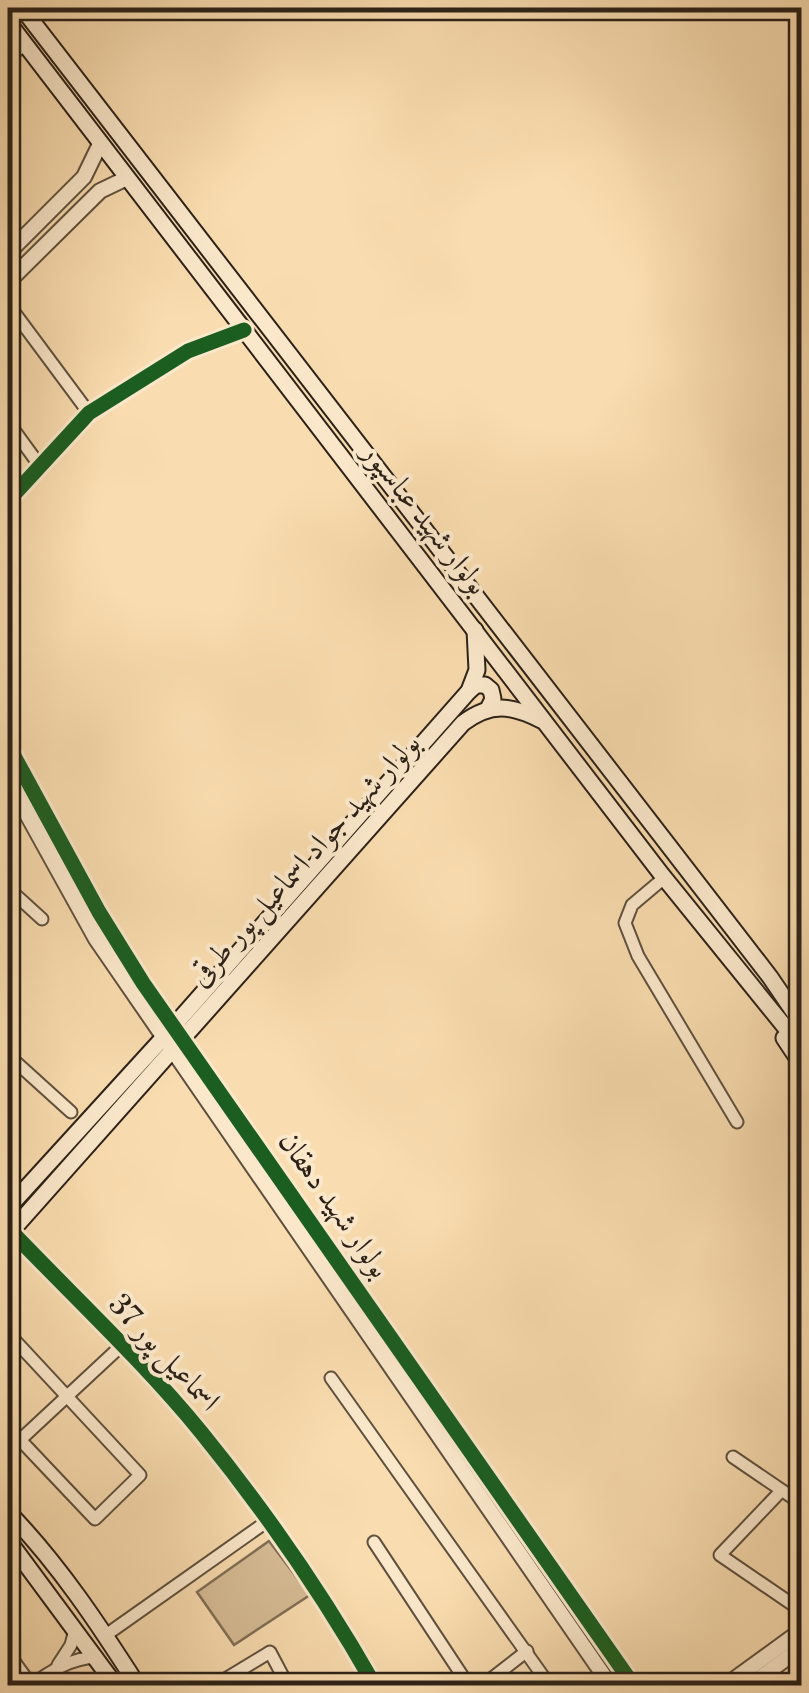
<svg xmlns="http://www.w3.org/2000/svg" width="809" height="1693" viewBox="0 0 809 1693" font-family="'Libre Bodoni',Amiri,serif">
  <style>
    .green { fill: #d6bc95; stroke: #806e56; stroke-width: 2.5 }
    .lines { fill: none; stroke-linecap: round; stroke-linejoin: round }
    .minor-casing { stroke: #5e503e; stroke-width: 15 }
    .tertiary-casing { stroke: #5e503e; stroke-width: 18 }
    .secondary-casing { stroke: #2b2118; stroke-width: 19 }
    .minor { stroke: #fbe8cb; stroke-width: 11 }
    .tertiary { stroke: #fbe8cb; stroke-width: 14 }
    .secondary { stroke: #fbe8cb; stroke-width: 15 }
    .cycleway-casing { stroke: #fbe8cb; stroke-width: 21 }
    .cycleway { stroke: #1b5e20; stroke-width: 15 }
    .labels { text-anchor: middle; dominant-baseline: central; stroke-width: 8; stroke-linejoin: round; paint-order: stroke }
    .street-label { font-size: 30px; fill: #2b2118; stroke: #fbe8cb }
  </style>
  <rect width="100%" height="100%" fill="#f9dcaf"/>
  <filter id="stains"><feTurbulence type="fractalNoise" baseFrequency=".002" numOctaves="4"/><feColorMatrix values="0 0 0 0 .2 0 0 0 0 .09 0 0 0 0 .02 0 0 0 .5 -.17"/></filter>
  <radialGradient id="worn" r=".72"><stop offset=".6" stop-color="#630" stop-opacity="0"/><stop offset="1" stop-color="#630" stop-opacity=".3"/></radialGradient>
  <!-- green -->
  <path class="green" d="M269 1541 310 1595 234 1645 197 1592Z"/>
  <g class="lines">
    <!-- minor casing -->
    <g class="minor-casing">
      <g id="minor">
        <path d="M8 58 24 45"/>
        <path d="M8 304 89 413"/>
        <path d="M8 422 40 466"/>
        <path d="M8 501 89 413 188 351 244 330"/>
        <path d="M664 878 632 905 625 923 638 956 737 1122"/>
        <path d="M8 888 42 919"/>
        <path d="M8 1055 71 1112"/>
        <path d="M11 1231C74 1297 143 1361 201 1432 266 1512 324 1596 375 1686"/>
        <path d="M8 1333 140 1475 95 1519 8 1427"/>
        <path d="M331 1378 550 1686"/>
        <path d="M20 1440 121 1346"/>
        <path d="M733 1457 802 1504"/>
        <path d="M781 1491 720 1555 802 1611"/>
        <path d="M374 1542 469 1686"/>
        <path d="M106 1635 269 1520"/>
        <path d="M8 1653 31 1685"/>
        <path d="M58 1665 71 1645 75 1630"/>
        <path d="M30 1686C51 1671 71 1658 97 1657"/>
        <path d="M214 1686 270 1652 288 1686"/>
        <path d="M482 1686 527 1651"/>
      </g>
    </g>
    <!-- tertiary casing -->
    <g class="tertiary-casing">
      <g id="tertiary">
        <path d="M8 253 84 177 100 144"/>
        <path d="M8 282 100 191 127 178"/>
        <path d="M8 745 99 912 143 983 634 1686"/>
        <path d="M8 780 96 939 611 1686"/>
        <path d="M725 1686 802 1630"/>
        <path d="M749 1686 802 1647"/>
      </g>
    </g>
    <!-- secondary casing -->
    <g class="secondary-casing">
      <g id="secondary">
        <path d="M22 8 770 977 802 1024"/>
        <path d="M8 22 662 875 802 1048"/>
        <path d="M469 691 476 685H485L491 690 493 699 489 707"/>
        <path d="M784 1038 802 1065"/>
        <path d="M8 1208 164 1037 469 691 477 670 475 630"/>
        <path d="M8 1235 463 723C491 702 511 705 541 720"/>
        <path d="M8 1512C58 1563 99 1625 138 1686"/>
        <path d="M8 1540 116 1686"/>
      </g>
    </g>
    <!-- minor -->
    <use href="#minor" class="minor"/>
    <!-- tertiary -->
    <use href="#tertiary" class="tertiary"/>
    <!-- secondary -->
    <use href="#secondary" class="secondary"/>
    <!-- cycleway casing -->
    <g class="cycleway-casing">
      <g id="cycleway">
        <path d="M8 501 89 413 188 351 244 330"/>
        <path d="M8 745 99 912 143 983 634 1686"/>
        <path d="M11 1231C74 1297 143 1361 201 1432 266 1512 324 1596 375 1686"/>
      </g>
    </g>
    <!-- cycleway -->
    <use href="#cycleway" class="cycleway"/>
  </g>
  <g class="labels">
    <!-- street labels -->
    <g class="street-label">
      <text transform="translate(425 519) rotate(52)">بولوار شهید عباسپور</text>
      <text transform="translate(305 860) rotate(-48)">بولوار شهید جواد اسماعیل پور طرقی</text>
      <text transform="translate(334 1205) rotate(55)">بولوار شهید دهقان</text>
      <text transform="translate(164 1353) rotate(47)">اسماعیل پور 37</text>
    </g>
  </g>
  <!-- margin -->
  <rect width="809" height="1693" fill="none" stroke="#f9dcaf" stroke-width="40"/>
  <rect x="10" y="10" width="789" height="1673" fill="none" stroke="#2b2118" stroke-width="5"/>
  <rect x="20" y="20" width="769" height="1653" fill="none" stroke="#2b2118" stroke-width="2.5"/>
  <rect width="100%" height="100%" filter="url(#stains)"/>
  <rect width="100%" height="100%" fill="url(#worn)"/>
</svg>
